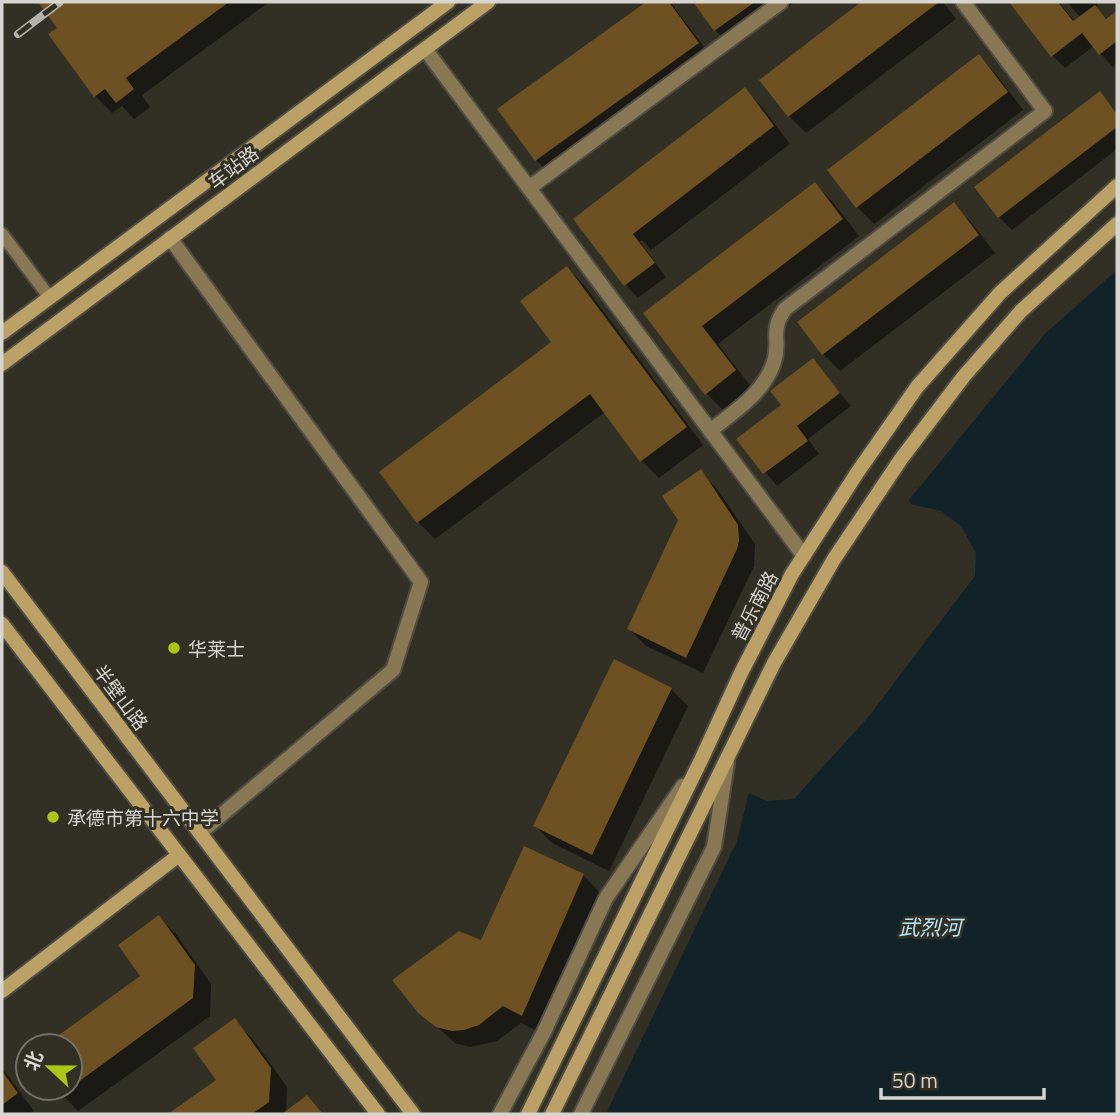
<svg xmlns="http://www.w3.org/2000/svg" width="1119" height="1116" viewBox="0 0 1119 1116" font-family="'Titillium Web','Noto Sans SC',sans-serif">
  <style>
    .water { fill: #112228 }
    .shadow { fill: #0007 }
    .building { fill: #6e5122 }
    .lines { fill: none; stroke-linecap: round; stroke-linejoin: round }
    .lane-casing { stroke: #504d44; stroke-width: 16 }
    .street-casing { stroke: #504d44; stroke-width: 18 }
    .secondary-casing { stroke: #504d44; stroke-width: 18 }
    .lane { stroke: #887854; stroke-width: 12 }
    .street { stroke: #887854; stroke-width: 14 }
    .secondary { stroke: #bba165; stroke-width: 14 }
    .rail-casing { stroke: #b5b2ac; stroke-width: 8 }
    .rail { stroke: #322f25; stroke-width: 5; stroke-dasharray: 16; stroke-linecap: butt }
    .poi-dot { fill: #aac718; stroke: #322f25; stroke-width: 2.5 }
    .labels { text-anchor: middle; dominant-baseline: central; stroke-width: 6; stroke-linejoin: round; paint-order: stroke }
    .street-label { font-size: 19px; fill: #d7d5cf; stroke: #322f25 }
    .poi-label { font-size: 19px; fill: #d7d5cf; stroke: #322f25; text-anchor: start }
    .water-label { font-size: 21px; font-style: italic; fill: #b2e9fc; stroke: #322f25 }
  </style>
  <rect width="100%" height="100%" fill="#322f25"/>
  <!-- water -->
  <path class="water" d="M1117 270V1114H606L737 841 749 793 767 801 794 799 870 715 975 576 976 553 961 526 941 511 911 504 909 500 1045 334Z"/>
  <!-- shadow -->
  <g class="shadow">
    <path d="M40 2H269L142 95 150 107 134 119 122 106 112 113 95 96 59 28Z"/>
    <path d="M649 2H670L714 60 553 177 536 160 500 110Z"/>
    <path d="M695 2H795L732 47 715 30Z"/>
    <path d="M864 2H943L956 19 806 133 789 116 762 80Z"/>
    <path d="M1012 2H1059L1075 22 1081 18 1067 2H1096L1098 5 1095 8 1108 20 1117 13V63L1113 67 1094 46 1065 68 1052 55Z"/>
    <path d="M979 56 996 74 1023 110 874 224 857 207Z"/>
    <path d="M745 90 762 107 790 144 651 250 642 240 640 242 666 277 638 298 626 285 575 219Z"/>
    <path d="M1100 93 1117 112V149L1012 230 999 217Z"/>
    <path d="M815 184 832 201 859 236 718 344 752 388 723 410 706 393 645 313Z"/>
    <path d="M953 205 971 222 995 253 840 371 823 354Z"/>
    <path d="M567 268 584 285 703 445 659 478 642 461 605 412 435 539 418 522 381 472 554 343Z"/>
    <path d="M813 361 851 406 808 439 819 454 777 486 739 439 783 406Z"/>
    <path d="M700 472 717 489 755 544 754 566 703 673 646 646 629 629Z"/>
    <path d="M671 689 688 706 609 871 552 843 535 826Z"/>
    <path d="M583 875 600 893 539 1032 521 1023 497 1041 470 1047 455 1043 420 1011 482 942Z"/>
    <path d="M159 917 176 934 211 984 210 1016 78 1111 56 1088H70V1046H47L143 977Z"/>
    <path d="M234 1021 252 1038 287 1087 286 1114 307 1097 324 1114H171L218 1080Z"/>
    <path d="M2 1068 34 1111 29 1114H2Z"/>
  </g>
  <!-- building -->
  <g class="building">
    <path d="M38 2H229L126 78 134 89 116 103 105 89 94 97 48 34 57 28Z"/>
    <path d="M646 2H669L699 43 535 161 497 109Z"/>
    <path d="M693 2H755L714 31Z"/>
    <path d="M861 2H939L788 117 759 80Z"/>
    <path d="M1009 2H1058L1073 21 1095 5 1106 19 1117 11V41L1099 55 1082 33 1051 57Z"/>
    <path d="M979 54 1008 92 856 208 827 170Z"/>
    <path d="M745 87 774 126 633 234 655 263 624 286 573 219Z"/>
    <path d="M1100 91 1117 114V127L998 218 974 187Z"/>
    <path d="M815 182 843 219 702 326 736 370 705 395 643 313Z"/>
    <path d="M954 202 979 235 822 355 797 322Z"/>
    <path d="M567 266 687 427 640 462 590 394 417 523 379 472 551 342 520 301Z"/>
    <path d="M813 358 840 393 797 426 808 441 763 474 736 439 781 405 770 391Z"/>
    <path d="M701 469 738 525 739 541 737 549 686 658 627 629 678 520 662 496Z"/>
    <path d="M614 659 672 688 592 855 533 826Z"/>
    <path d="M524 846 584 874 522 1016 503 1006 479 1025 464 1030 452 1031 436 1027 418 1013 392 980 459 931 481 940Z"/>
    <path d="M159 915 195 965 193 998 70 1088V1046H44L140 976 118 945Z"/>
    <path d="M235 1018 271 1068 269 1102 252 1114H168L216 1080 193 1048Z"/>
    <path d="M2 1071 18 1093 2 1105Z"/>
    <path d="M307 1095 323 1114H282Z"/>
  </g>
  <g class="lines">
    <!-- lane casing -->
    <g class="lane-casing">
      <path id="lane" d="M2 234 50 298"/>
    </g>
    <!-- street casing -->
    <g class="street-casing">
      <g id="street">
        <path d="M425 49 804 556"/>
        <path d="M529 188 781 2"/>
        <path d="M170 238 421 582 393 670 200 833"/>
        <path d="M710 431C735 411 764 393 774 362 781 340 769 332 785 309L1045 111 963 2"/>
        <path d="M500 1114 544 1032 606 898 683 786"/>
        <path d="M581 1114 714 847 727 763"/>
      </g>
    </g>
    <!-- secondary casing -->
    <g class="secondary-casing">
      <g id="secondary">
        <path d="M2 333 448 2"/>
        <path d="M2 364 488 2"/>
        <path d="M2 572 413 1114"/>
        <path d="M2 624 378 1114"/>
        <path d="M2 991 179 855"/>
        <path d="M528 1114 702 758 741 673 792 574 857 473 917 387 1000 293 1117 186"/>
        <path d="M552 1114 774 663 834 559 901 459 964 376 1021 311 1117 224"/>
      </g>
    </g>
    <!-- lane -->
    <use href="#lane" class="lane"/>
    <!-- street -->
    <use href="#street" class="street"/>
    <!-- secondary -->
    <use href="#secondary" class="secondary"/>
    <!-- rail casing -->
    <g class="rail-casing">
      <path id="rail" d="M18 34 60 2"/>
    </g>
    <!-- rail -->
    <use href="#rail" class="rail"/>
  </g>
  <!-- markers -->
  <g class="poi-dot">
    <circle cx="174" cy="648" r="7"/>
    <circle cx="53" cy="817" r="7"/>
  </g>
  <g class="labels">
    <!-- street labels -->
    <g class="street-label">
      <text transform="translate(233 167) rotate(-37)">车站路</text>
      <text transform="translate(754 606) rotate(-62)">普乐南路</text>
      <text transform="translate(121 697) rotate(53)">半壁山路</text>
    </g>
    <!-- poi labels -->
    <g class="poi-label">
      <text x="188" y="648">华莱士</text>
      <text x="67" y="817">承德市第十六中学</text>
    </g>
    <!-- water labels -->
    <g class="water-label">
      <text x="930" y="927">武烈河</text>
    </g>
  </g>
  <!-- border -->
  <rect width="1119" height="1116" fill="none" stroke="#d7d5cf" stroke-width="7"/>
  <!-- north arrow -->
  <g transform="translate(49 1067) rotate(292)"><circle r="33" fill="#322f25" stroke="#747169" stroke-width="2"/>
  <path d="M0-5L12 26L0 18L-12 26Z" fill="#aac718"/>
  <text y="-10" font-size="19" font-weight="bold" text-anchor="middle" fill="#d7d5cf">北</text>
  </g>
  <!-- scale -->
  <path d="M881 1088v10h163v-10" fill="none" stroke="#d7d5cf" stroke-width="3.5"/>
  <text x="892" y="1088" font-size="21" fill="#d7d5cf" stroke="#322f25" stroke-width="5" paint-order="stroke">50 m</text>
</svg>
